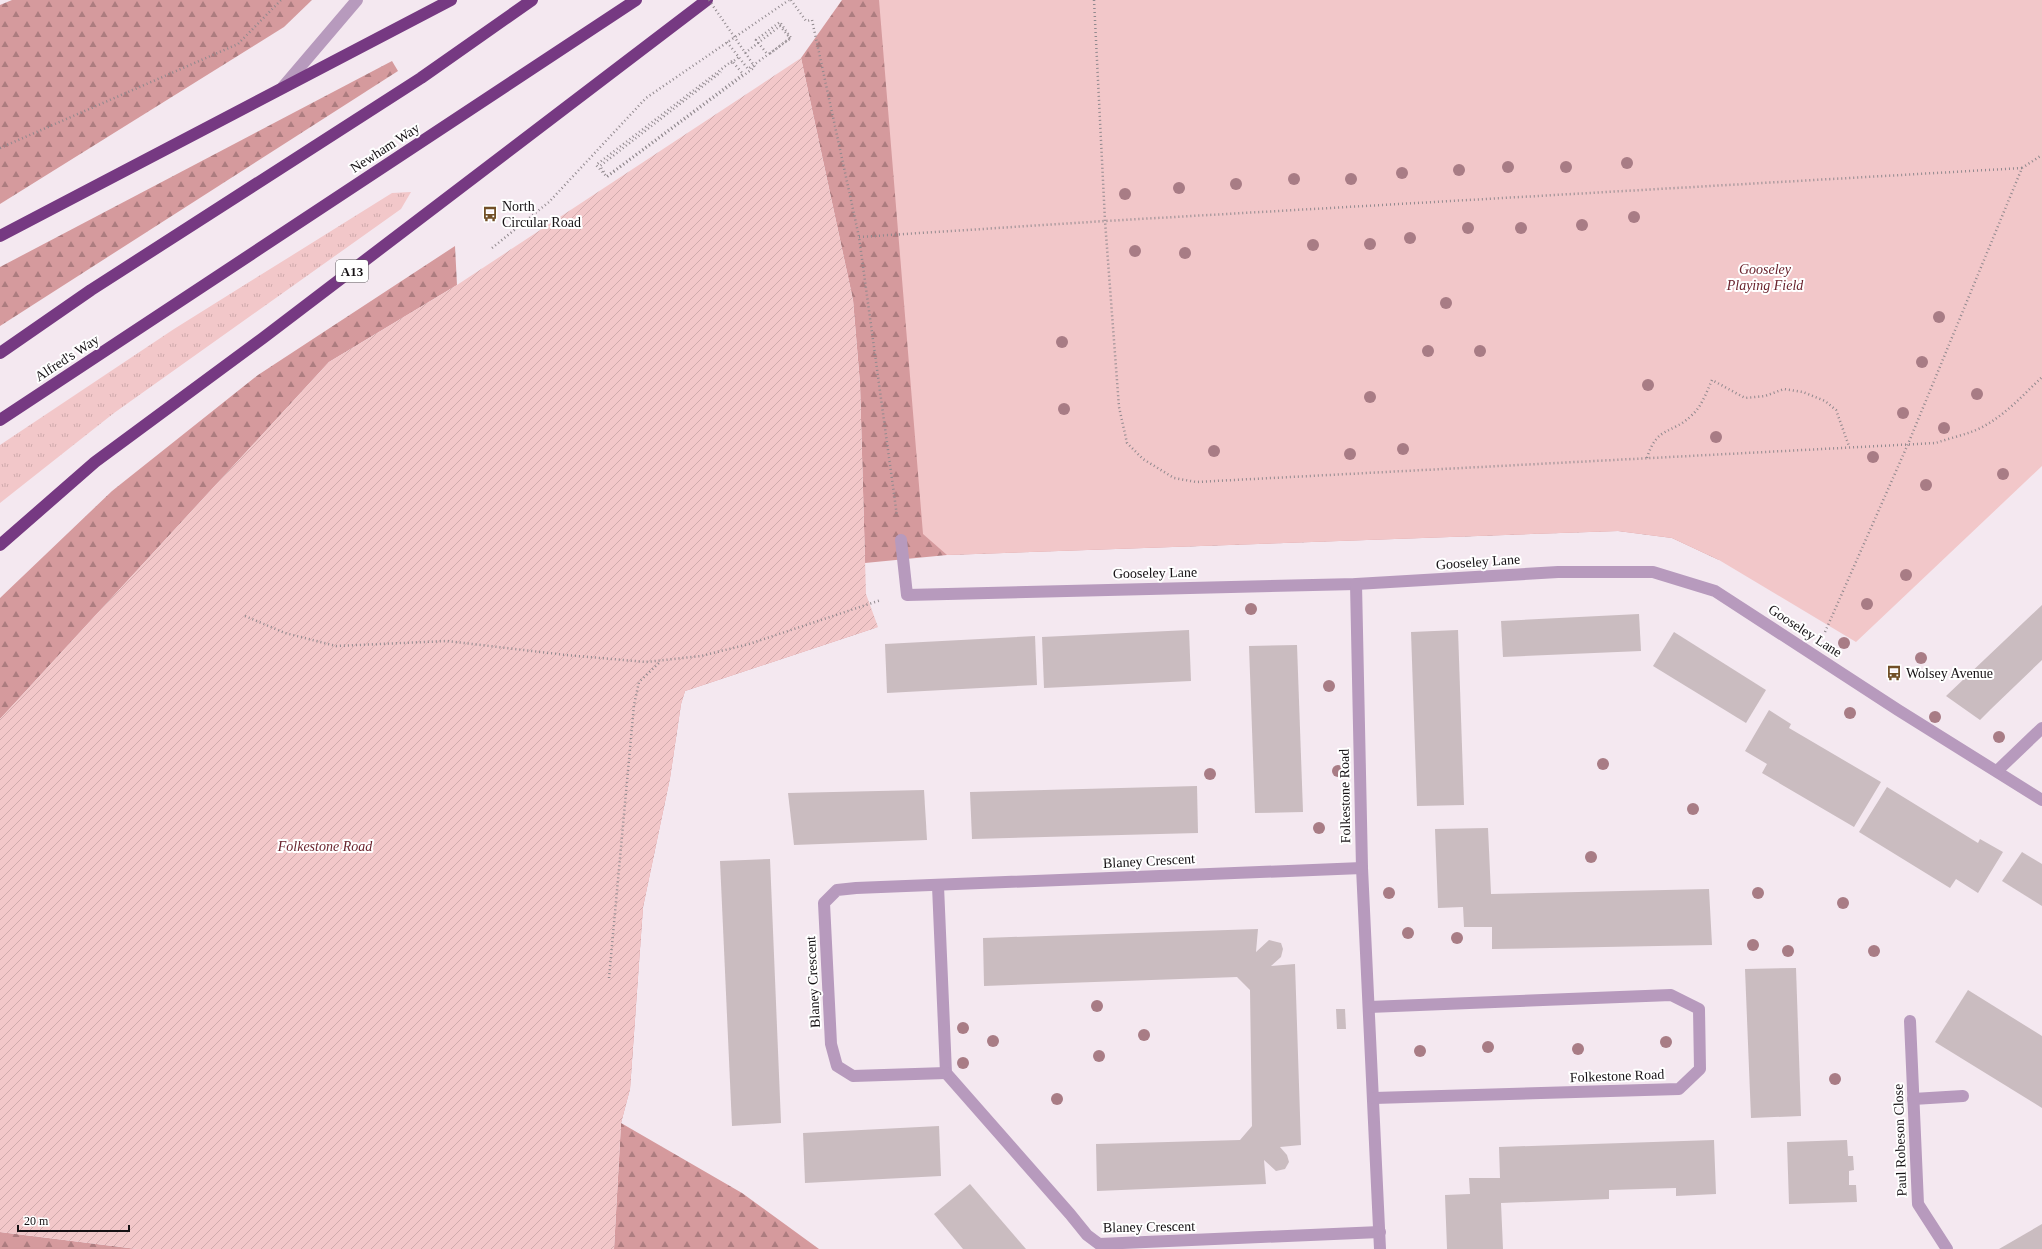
<svg xmlns="http://www.w3.org/2000/svg" width="2042" height="1249" viewBox="0 0 2042 1249" font-family="'Times New Roman',serif">
  <style>
    .grass { fill: url(#grass-tufts) }
    .forest { fill: url(#forest-firs) }
    .park { fill: #f2c7c9 }
    .garden { fill: url(#garden-furrows) }
    .building { fill: #cabcc0 }
    .lines { fill: none; stroke-linecap: round; stroke-linejoin: round }
    .path { stroke: #91898e; stroke-width: 2.5; stroke-dasharray: 1 3; stroke-linecap: butt }
    .lane { stroke: #b79abd; stroke-width: 12 }
    .street { stroke: #b79abd; stroke-width: 12 }
    .highway { stroke: #763982; stroke-width: 12 }
    .path-bridge { stroke: #91898e; stroke-width: 2.5; stroke-dasharray: 1 3; stroke-linecap: butt }
    .tree { fill: #a87c85 }
    .labels { text-anchor: middle; dominant-baseline: central; stroke-width: 4; stroke-linejoin: round; paint-order: stroke }
    .shield { fill: #fff; stroke: #5b585a; stroke-width: 1 }
    .shield-label { font-size: 13px; font-weight: bold; fill: #151114 }
    .street-label { font-size: 14px; fill: #151114; stroke: #fff }
    .poi-label { font-size: 14px; fill: #151114; stroke: #fff; text-anchor: start }
    .park-label { font-size: 14px; font-style: italic; fill: #6a232d; stroke: #fff }
  </style>
  <defs>
    <pattern id="grass-tufts" width="24" height="20" patternUnits="userSpaceOnUse"><rect width="24" height="20" fill="#f2c7c9"/><path d="M3 7l-1-3M5 7V3M7 7l1-3M15 17l-1-3M17 17v-4M19 17l1-3" fill="none" stroke="#cfaaac"/></pattern>
    <pattern id="forest-firs" width="22" height="20" patternUnits="userSpaceOnUse"><rect width="22" height="20" fill="#d59a9d"/><path d="M5 1l3.5 6h-7zM16 11l3.5 6h-7z" fill="#ac7c7f"/></pattern>
    <pattern id="garden-furrows" width="10" height="10" patternUnits="userSpaceOnUse"><rect width="10" height="10" fill="#f2c7c9"/><path d="M-1 1l2-2M0 10L10 0M9 11l2-2" fill="none" stroke="#cfaaac"/></pattern>
  </defs>
  <rect width="100%" height="100%" fill="#f4e8f0"/>
  <!-- grass -->
  <path class="grass" d="M411 192 401 209 114 413 0 503V445L174 329 392 193Z"/>
  <!-- forest -->
  <g class="forest">
    <path d="M12 0H312L284 27 0 204V5Z"/>
    <path d="M842 0H889L1687 482 1719 560 1672 538 1618 531 947 555 865 563 860 384 853 300 801 58Z"/>
    <path d="M392 61 398 71 0 326V267Z"/>
    <path d="M455 246 457 285 329 362 0 719V598L112 491 258 375Z"/>
    <path d="M878 627 685 691 681 704 670 778 643 907 630 1089 621 1123 742 1193 819 1249H614L621 1123V992L677 667Z"/>
    <path d="M0 1232 137 1249H0Z"/>
  </g>
  <!-- park -->
  <path class="park" d="M879 0H2042V466L1856 642 1719 560 1672 538 1618 531 947 555 923 534Z"/>
  <!-- garden -->
  <path class="garden" d="M801 58 853 300 860 384 866 594 878 627 685 691 681 704 670 778 643 907 630 1089 621 1123 614 1249H137L0 1232V719L329 362 457 285Z"/>
  <!-- building -->
  <g class="building">
    <path d="M2042 605V660L1991 709 1980 720 1946 696Z"/>
    <path d="M1639 614 1641 651 1503 657 1501 621Z"/>
    <path d="M1189 630 1191 681 1044 688 1042 637Z"/>
    <path d="M1458 630 1464 805 1417 806 1411 632Z"/>
    <path d="M1674 632 1766 690 1746 723 1653 666Z"/>
    <path d="M1035 636 1037 685 887 693 885 644Z"/>
    <path d="M1297 645 1303 812 1255 813 1249 646Z"/>
    <path d="M1769 710 1791 724 1789 728 1881 782 1854 827 1762 773 1767 764 1745 751Z"/>
    <path d="M1197 786 1198 833 972 839 970 792Z"/>
    <path d="M1887 787 1978 843 1980 839 2003 852 1978 893 1956 879 1950 888 1859 832Z"/>
    <path d="M924 790 927 840 794 845 788 793Z"/>
    <path d="M1488 828 1491 894 1709 889 1712 945 1492 949V927H1464L1463 907 1438 908 1435 829Z"/>
    <path d="M2022 852 2042 864V906L2002 881Z"/>
    <path d="M770 859 781 1123 732 1126 720 861Z"/>
    <path d="M1258 929 1256 952 1269 940 1281 943 1283 949 1281 957 1271 966 1295 964 1301 1145 1280 1147 1287 1155 1289 1162 1285 1169 1276 1171 1264 1160 1266 1184 1097 1191 1096 1144 1240 1140 1252 1126 1250 990 1237 977 984 986 983 938Z"/>
    <path d="M1796 968 1801 1116 1751 1118 1745 969Z"/>
    <path d="M1968 990 2042 1036V1108L1935 1042Z"/>
    <path d="M1336 1009H1345L1346 1029H1337Z"/>
    <path d="M939 1126 941 1176 805 1183 803 1133Z"/>
    <path d="M1714 1140 1716 1194 1676 1196V1188L1609 1190V1199L1501 1203 1503 1249H1447L1445 1195 1470 1194 1469 1178H1500L1499 1147Z"/>
    <path d="M1847 1140 1848 1156H1853L1854 1170 1849 1171V1185H1856L1857 1202 1789 1204 1787 1142Z"/>
    <path d="M970 1184 1026 1249H963L934 1214Z"/>
    <path d="M2042 1224V1249H1999Z"/>
  </g>
  <g class="lines">
    <!-- path -->
    <g class="path">
      <path d="M791 0 806 21 812 20 859 237 897 516"/>
      <path d="M1094 0 1105 221 1119 407 1127 443 1143 459 1174 478 1196 482 1936 443C1947 439 1960 436 1971 432 1999 422 2021 397 2042 377"/>
      <path d="M727 42 748 69 791 38 780 22 756 40 768 55"/>
      <path d="M732 61 596 165 607 177 755 67"/>
      <path d="M731 63 739 57"/>
      <path d="M0 148 238 44 281 0"/>
      <path d="M604 172 600 166 721 72"/>
      <path d="M859 237 1105 221 2022 168"/>
      <path d="M492 248 549 202 646 98 789 0"/>
      <path d="M1647 458C1657 425 1672 435 1692 415 1702 406 1707 391 1712 380L1745 398 1765 396 1784 389 1803 392 1825 401 1836 410 1849 446"/>
      <path d="M245 616 285 633 336 646 447 641 566 655 646 662 701 656 749 644 881 600"/>
      <path d="M1825 632 1908 444 2022 168 2042 155"/>
      <path d="M609 978 634 705 639 682 661 661"/>
    </g>
    <!-- lane -->
    <g class="lane">
      <path d="M283 87 357 0"/>
      <path d="M1913 1099 1963 1096"/>
    </g>
    <!-- street -->
    <g class="street">
      <path d="M901 540 907 595 1356 584 1558 572H1653L1715 591 1898 710 2042 800"/>
      <path d="M1356 584 1362 868 1380 1249"/>
      <path d="M1997 771 2042 728"/>
      <path d="M938 886 946 1073 1070 1214 1087 1235 1099 1244 1380 1232"/>
      <path d="M1369 1007 1671 995 1699 1009 1700 1069 1679 1089 1374 1098"/>
      <path d="M1910 1021 1918 1204 1947 1249"/>
      <path d="M946 1073 853 1076 837 1066 831 1044 824 903 837 890 856 888 1362 868"/>
    </g>
    <!-- highway -->
    <g class="highway">
      <path d="M0 236 451 0"/>
      <path d="M0 353 91 290 421 78 532 0"/>
      <path d="M0 420 636 0"/>
      <path d="M0 545 95 462 263 338 707 0"/>
    </g>
    <!-- path-bridge -->
    <g class="path-bridge">
      <path d="M709 0 755 67"/>
      <path d="M745 53 780 26 790 38 768 55"/>
      <path d="M607 176 743 74 732 61"/>
    </g>
  </g>
  <!-- trees -->
  <g class="tree">
    <circle cx="1627" cy="163" r="6"/>
    <circle cx="1508" cy="167" r="6"/>
    <circle cx="1566" cy="167" r="6"/>
    <circle cx="1459" cy="170" r="6"/>
    <circle cx="1402" cy="173" r="6"/>
    <circle cx="1294" cy="179" r="6"/>
    <circle cx="1351" cy="179" r="6"/>
    <circle cx="1236" cy="184" r="6"/>
    <circle cx="1179" cy="188" r="6"/>
    <circle cx="1125" cy="194" r="6"/>
    <circle cx="1634" cy="217" r="6"/>
    <circle cx="1582" cy="225" r="6"/>
    <circle cx="1468" cy="228" r="6"/>
    <circle cx="1521" cy="228" r="6"/>
    <circle cx="1410" cy="238" r="6"/>
    <circle cx="1370" cy="244" r="6"/>
    <circle cx="1313" cy="245" r="6"/>
    <circle cx="1135" cy="251" r="6"/>
    <circle cx="1185" cy="253" r="6"/>
    <circle cx="1446" cy="303" r="6"/>
    <circle cx="1939" cy="317" r="6"/>
    <circle cx="1062" cy="342" r="6"/>
    <circle cx="1428" cy="351" r="6"/>
    <circle cx="1480" cy="351" r="6"/>
    <circle cx="1922" cy="362" r="6"/>
    <circle cx="1648" cy="385" r="6"/>
    <circle cx="1977" cy="394" r="6"/>
    <circle cx="1370" cy="397" r="6"/>
    <circle cx="1064" cy="409" r="6"/>
    <circle cx="1903" cy="413" r="6"/>
    <circle cx="1944" cy="428" r="6"/>
    <circle cx="1716" cy="437" r="6"/>
    <circle cx="1403" cy="449" r="6"/>
    <circle cx="1214" cy="451" r="6"/>
    <circle cx="1350" cy="454" r="6"/>
    <circle cx="1873" cy="457" r="6"/>
    <circle cx="2003" cy="474" r="6"/>
    <circle cx="1926" cy="485" r="6"/>
    <circle cx="1906" cy="575" r="6"/>
    <circle cx="1867" cy="604" r="6"/>
    <circle cx="1251" cy="609" r="6"/>
    <circle cx="1844" cy="643" r="6"/>
    <circle cx="1921" cy="658" r="6"/>
    <circle cx="1329" cy="686" r="6"/>
    <circle cx="1850" cy="713" r="6"/>
    <circle cx="1935" cy="717" r="6"/>
    <circle cx="1999" cy="737" r="6"/>
    <circle cx="1603" cy="764" r="6"/>
    <circle cx="1338" cy="771" r="6"/>
    <circle cx="1210" cy="774" r="6"/>
    <circle cx="1693" cy="809" r="6"/>
    <circle cx="1319" cy="828" r="6"/>
    <circle cx="1591" cy="857" r="6"/>
    <circle cx="1389" cy="893" r="6"/>
    <circle cx="1758" cy="893" r="6"/>
    <circle cx="1843" cy="903" r="6"/>
    <circle cx="1408" cy="933" r="6"/>
    <circle cx="1457" cy="938" r="6"/>
    <circle cx="1753" cy="945" r="6"/>
    <circle cx="1788" cy="951" r="6"/>
    <circle cx="1874" cy="951" r="6"/>
    <circle cx="1097" cy="1006" r="6"/>
    <circle cx="963" cy="1028" r="6"/>
    <circle cx="1144" cy="1035" r="6"/>
    <circle cx="993" cy="1041" r="6"/>
    <circle cx="1666" cy="1042" r="6"/>
    <circle cx="1488" cy="1047" r="6"/>
    <circle cx="1578" cy="1049" r="6"/>
    <circle cx="1420" cy="1051" r="6"/>
    <circle cx="1099" cy="1056" r="6"/>
    <circle cx="963" cy="1063" r="6"/>
    <circle cx="1835" cy="1079" r="6"/>
    <circle cx="1057" cy="1099" r="6"/>
  </g>
  <!-- icons -->
  <defs>
    <g id="bus-bare" transform="scale(1.2)"><path d="M-5-6H5V4H4V6H2V4H-2V6H-4V4H-5ZM-3.5-4V0h7V-4ZM-3.5 1.2v1.5H-2V1.2ZM2 1.2v1.5H3.5V1.2Z" fill="#714f27" stroke="#fff" stroke-width="2.5" paint-order="stroke"/></g>
  </defs>
  <g fill-rule="evenodd">
    <use href="#bus-bare" x="490" y="214"/>
    <use href="#bus-bare" x="1894" y="673"/>
  </g>
  <g class="labels">
    <!-- shield labels -->
    <rect class="shield" x="336" y="260" width="32" height="22" rx="3"/>
    <g class="shield-label">
      <text x="352" y="271">A13</text>
    </g>
    <!-- street labels -->
    <g class="street-label">
      <text transform="translate(385 148) rotate(-33)">Newham Way</text>
      <text transform="translate(67 358) rotate(-33)">Alfred's Way</text>
      <text transform="translate(1478 562) rotate(-4)">Gooseley Lane</text>
      <text transform="translate(1155 573) rotate(-1)">Gooseley Lane</text>
      <text transform="translate(1805 631) rotate(33)">Gooseley Lane</text>
      <text transform="translate(1345 796) rotate(-91)">Folkestone Road</text>
      <text transform="translate(1149 861) rotate(-3)">Blaney Crescent</text>
      <text transform="translate(813 982) rotate(-93)">Blaney Crescent</text>
      <text transform="translate(1617 1076) rotate(-2)">Folkestone Road</text>
      <text transform="translate(1900 1140) rotate(-92)">Paul Robeson Close</text>
      <text transform="translate(1149 1227) rotate(-1)">Blaney Crescent</text>
    </g>
    <!-- poi labels -->
    <g class="poi-label">
      <text x="502" y="206">North<tspan x="502" dy="16">Circular Road</tspan></text>
      <text x="1906" y="673">Wolsey Avenue</text>
    </g>
    <!-- park labels -->
    <g class="park-label">
      <text x="1765" y="269">Gooseley<tspan x="1765" dy="16">Playing Field</tspan></text>
      <text x="325" y="846">Folkestone Road</text>
    </g>
  </g>
  <!-- scale -->
  <path d="M18 1225v6h111v-6" fill="none" stroke="#151114" stroke-width="2"/>
  <text x="24" y="1225" font-size="12" fill="#151114" stroke="#ffffff" stroke-width="3" paint-order="stroke">20 m</text>
</svg>
